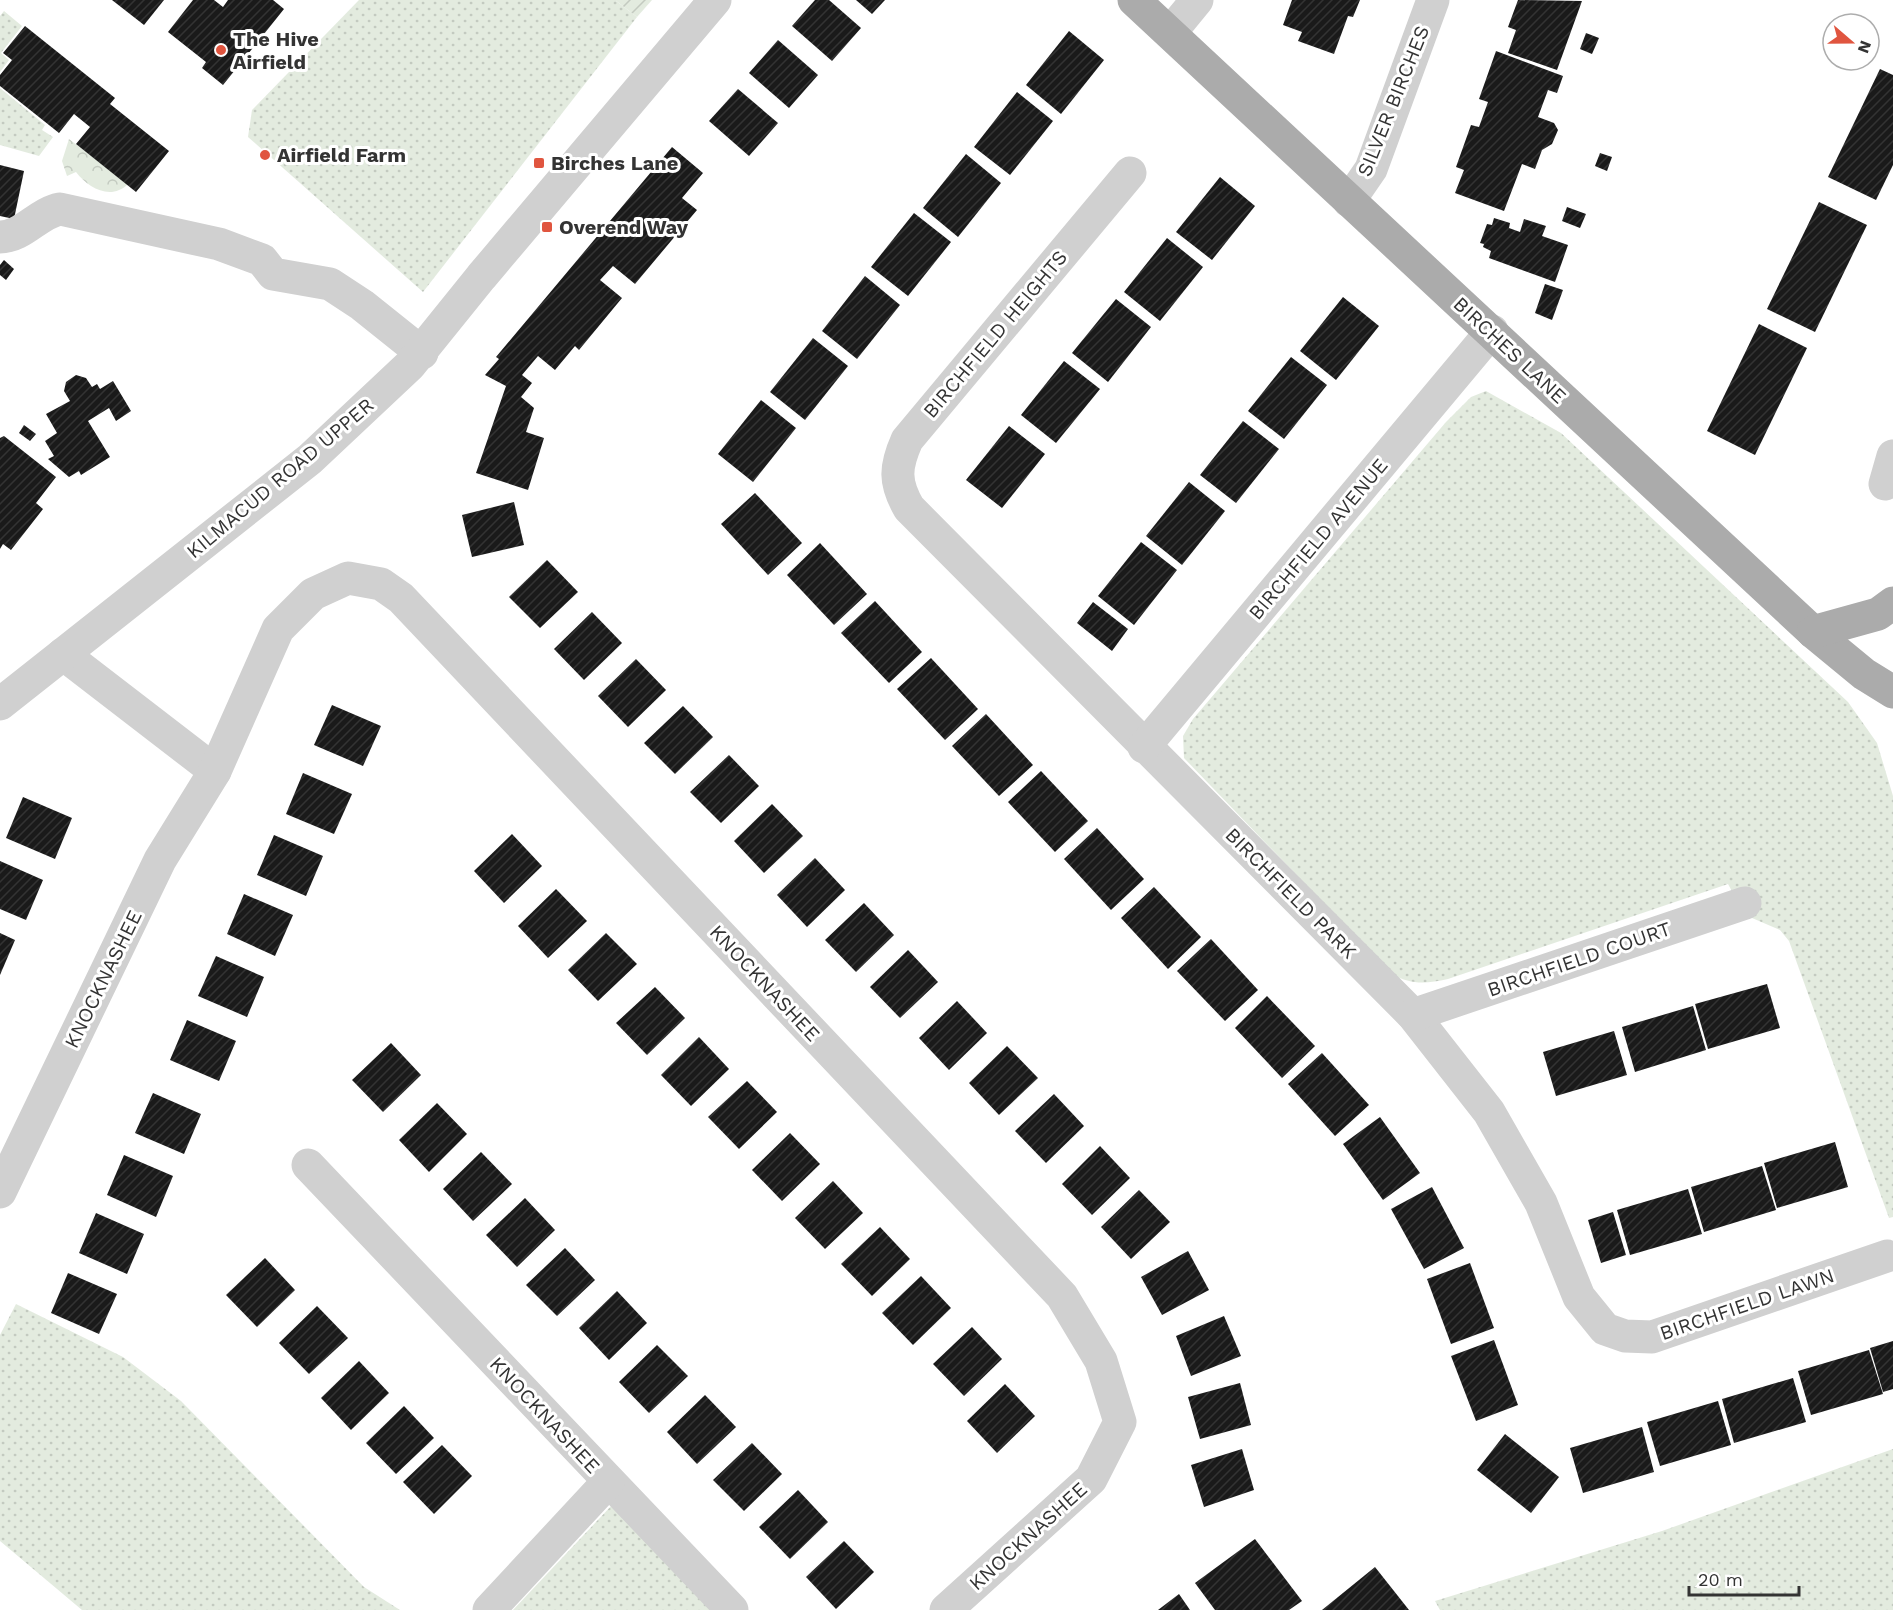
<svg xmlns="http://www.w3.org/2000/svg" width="1893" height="1610" viewBox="0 0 1893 1610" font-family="'Work Sans',sans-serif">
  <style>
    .grass { fill: url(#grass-dots) }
    .park { fill: url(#park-crowns) }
    .garden { fill: url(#garden-furrows) }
    .building { fill: url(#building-hatch) }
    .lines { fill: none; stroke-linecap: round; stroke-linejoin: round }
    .minor { stroke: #d0d0d0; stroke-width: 33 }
    .major { stroke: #ababab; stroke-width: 33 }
    .poi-dot { fill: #e0553f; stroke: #fff; stroke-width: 2 }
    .labels { text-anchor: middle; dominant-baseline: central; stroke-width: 6; stroke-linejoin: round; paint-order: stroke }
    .poi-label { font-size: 20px; font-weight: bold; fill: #333; stroke: #fff; text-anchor: start }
    .street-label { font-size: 20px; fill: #333; stroke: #fff }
  </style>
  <defs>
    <pattern id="grass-dots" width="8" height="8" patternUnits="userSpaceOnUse" patternTransform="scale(1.5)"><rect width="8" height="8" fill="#e3ebdf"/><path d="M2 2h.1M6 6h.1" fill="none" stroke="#c3cac0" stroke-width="1.8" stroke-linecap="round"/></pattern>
    <pattern id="park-crowns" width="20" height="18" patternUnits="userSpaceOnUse" patternTransform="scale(1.5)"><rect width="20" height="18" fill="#e3ebdf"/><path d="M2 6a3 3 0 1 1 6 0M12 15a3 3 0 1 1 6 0" fill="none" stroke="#c3cac0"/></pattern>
    <pattern id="garden-furrows" width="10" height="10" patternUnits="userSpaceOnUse" patternTransform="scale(1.5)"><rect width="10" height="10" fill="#e3ebdf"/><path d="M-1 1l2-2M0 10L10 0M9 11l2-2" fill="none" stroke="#c3cac0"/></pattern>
    <pattern id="building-hatch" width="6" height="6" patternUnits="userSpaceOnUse" patternTransform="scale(1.5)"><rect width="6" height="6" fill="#1a1a1a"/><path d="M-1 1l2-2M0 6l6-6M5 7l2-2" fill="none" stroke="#333"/></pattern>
  </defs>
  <rect width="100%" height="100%" fill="#fff"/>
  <!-- grass -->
  <g class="grass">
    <path d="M359 0H615L637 17 423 292 248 137 252 110Z"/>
    <path d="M4 11 22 26 1 53 9 60 0 72V16Z"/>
    <path d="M0 88 45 125 42 130 53 137 39 156 0 145Z"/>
    <path d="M1486 391 1561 433 1848 702 1877 743 1893 796V1217L1889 1218 1789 941 1780 930 1745 915 1728 884 1448 979C1426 984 1411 985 1392 974L1184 758 1183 736 1193 719 1446 422 1471 397Z"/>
    <path d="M16 1304 123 1357 181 1401 364 1587 400 1610H82L0 1541V1335Z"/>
    <path d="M1893 1449V1610H1440L1435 1601 1662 1531Z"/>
    <path d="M613 1504 723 1610H513Z"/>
  </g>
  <!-- park -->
  <path class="park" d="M69 139 128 184C111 201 88 188 76 172L67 176 62 161Z"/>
  <!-- garden -->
  <path class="garden" d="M615 0H652L637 17Z"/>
  <!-- building -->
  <g class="building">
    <path d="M112 0H164L144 25Z"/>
    <path d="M193 0H214L223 7 228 0H273L284 9 223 85 202 68 206 62 168 32Z"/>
    <path d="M815 0H829L861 28 832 61 792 26Z"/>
    <path d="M856 0H885L872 14Z"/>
    <path d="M1292 0H1360L1353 17 1348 16 1334 54 1298 41 1302 32 1283 25Z"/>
    <path d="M1518 0 1582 1 1557 70 1508 53 1516 30 1508 27Z"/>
    <path d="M25 26 115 98 110 104 169 151 136 192 76 144 90 127 74 114 59 133 0 86V75L12 60 3 53Z"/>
    <path d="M1069 31 1104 60 1061 114 1026 85Z"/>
    <path d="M1586 33 1599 38 1592 54 1580 49Z"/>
    <path d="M778 40 818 75 789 108 749 73Z"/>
    <path d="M1496 51 1563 76 1557 93 1548 90 1538 117 1554 123 1558 130 1552 144 1542 150 1535 169 1522 164 1504 211 1455 193 1464 170 1456 167 1471 125 1479 127 1488 102 1479 99Z"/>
    <path d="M1880 69 1893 75V165L1876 200 1828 177Z"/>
    <path d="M738 89 778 123 749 156 709 121Z"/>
    <path d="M1017 92 1053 121 1010 175 974 147Z"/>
    <path d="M672 147 703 173 682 198 697 210 635 284 613 266 600 280 622 298 579 350 575 346 555 370 538 356 522 375 532 383 521 397 534 408 526 432 544 438 528 490 476 473 506 386 485 375 499 359 496 357Z"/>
    <path d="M1600 153 1612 157 1607 171 1595 166Z"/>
    <path d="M966 154 1001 183 958 237 923 208Z"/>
    <path d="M0 165 24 171 14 219 0 216Z"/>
    <path d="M1220 177 1255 206 1212 260 1176 232Z"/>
    <path d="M1819 202 1867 225 1815 332 1767 309Z"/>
    <path d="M1567 207 1586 214 1580 228 1562 221Z"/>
    <path d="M914 213 951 242 908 296 871 267Z"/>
    <path d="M1494 218 1510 223 1509 228 1520 232 1524 219 1546 226 1542 236 1568 245 1555 282 1489 258 1491 251 1483 247 1484 244 1480 243 1487 224 1492 225Z"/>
    <path d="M1167 238 1203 267 1160 321 1124 292Z"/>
    <path d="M4 260 14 269 6 280 0 275V265Z"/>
    <path d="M865 276 900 305 857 359 822 331Z"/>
    <path d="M1545 284 1563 290 1552 320 1535 313Z"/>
    <path d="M1343 297 1379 326 1336 380 1300 351Z"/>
    <path d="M1116 299 1151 327 1108 382 1072 353Z"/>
    <path d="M1759 324 1807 348 1755 455 1707 431Z"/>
    <path d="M813 338 848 366 805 420 770 392Z"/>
    <path d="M1291 357 1327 385 1284 439 1248 411Z"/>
    <path d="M1064 361 1100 389 1056 443 1021 415Z"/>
    <path d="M76 375 86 378 92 387 97 384 100 389 113 381 131 411 116 421 109 408 88 421 110 457 81 475 79 471 69 477 48 459 54 456 45 441 57 433 46 414 70 401 64 391 66 382Z"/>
    <path d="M761 400 796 428 753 482 718 454Z"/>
    <path d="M1243 421 1279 449 1236 503 1200 475Z"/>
    <path d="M24 425 36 434 30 441 19 433Z"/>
    <path d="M1009 426 1045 454 1002 508 966 480Z"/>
    <path d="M4 436 56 477 36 503 43 509 11 550 3 544 0 549V438Z"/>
    <path d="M1189 482 1225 511 1182 565 1146 536Z"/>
    <path d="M755 493 802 543 768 575 721 524Z"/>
    <path d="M514 502 524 545 472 557 462 515Z"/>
    <path d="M1141 542 1177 570 1134 625 1098 596Z"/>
    <path d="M820 543 867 594 834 625 787 575Z"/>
    <path d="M547 560 578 592 540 628 509 597Z"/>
    <path d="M875 601 922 652 889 683 841 633Z"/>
    <path d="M1093 602 1128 629 1112 651 1077 623Z"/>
    <path d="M592 612 622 643 584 680 554 649Z"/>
    <path d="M931 658 978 709 945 740 897 689Z"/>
    <path d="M636 659 666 690 628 727 598 696Z"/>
    <path d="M332 705 381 726 363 766 314 745Z"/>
    <path d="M683 706 713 737 675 774 644 743Z"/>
    <path d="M986 714 1033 765 999 796 952 746Z"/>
    <path d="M729 755 759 786 721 823 690 792Z"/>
    <path d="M1041 771 1088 821 1055 852 1008 802Z"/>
    <path d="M303 773 352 794 334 834 286 814Z"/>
    <path d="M23 797 72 818 55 859 6 838Z"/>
    <path d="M772 804 803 836 764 873 734 841Z"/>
    <path d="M1097 828 1144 879 1111 910 1064 859Z"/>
    <path d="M512 834 542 866 504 903 474 871Z"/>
    <path d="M274 835 323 856 306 896 257 875Z"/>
    <path d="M815 858 845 890 807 927 777 895Z"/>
    <path d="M0 861 43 880 26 920 0 909Z"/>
    <path d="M1154 887 1201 937 1168 969 1121 918Z"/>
    <path d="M556 889 587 921 548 958 518 926Z"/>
    <path d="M244 894 293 915 275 956 227 934Z"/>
    <path d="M864 903 894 935 856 972 825 940Z"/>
    <path d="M0 933 15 940 0 975Z"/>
    <path d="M606 933 637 964 598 1001 568 970Z"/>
    <path d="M1211 939 1258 990 1225 1021 1177 971Z"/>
    <path d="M908 950 938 982 900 1018 870 987Z"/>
    <path d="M216 956 264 977 247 1017 198 996Z"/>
    <path d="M1767 984 1780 1028 1708 1049 1695 1004Z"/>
    <path d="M655 987 685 1018 647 1055 616 1023Z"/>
    <path d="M1267 996 1315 1046 1282 1078 1235 1028Z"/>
    <path d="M957 1001 987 1033 949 1070 919 1038Z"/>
    <path d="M1693 1006 1706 1050 1635 1072 1622 1027Z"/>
    <path d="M187 1020 236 1041 219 1081 170 1060Z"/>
    <path d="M1614 1031 1627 1075 1556 1096 1543 1052Z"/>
    <path d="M699 1037 729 1069 691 1106 661 1075Z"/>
    <path d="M391 1043 421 1075 383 1112 352 1080Z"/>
    <path d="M1007 1046 1038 1078 999 1115 969 1083Z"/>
    <path d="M1322 1053 1369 1105 1335 1136 1288 1084Z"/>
    <path d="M747 1081 777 1112 739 1149 708 1117Z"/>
    <path d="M153 1093 201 1114 184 1154 135 1133Z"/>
    <path d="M1054 1094 1084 1126 1046 1163 1015 1131Z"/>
    <path d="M437 1103 467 1134 429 1172 399 1140Z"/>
    <path d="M1380 1117 1420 1173 1383 1200 1343 1144Z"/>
    <path d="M790 1133 820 1164 782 1201 752 1170Z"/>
    <path d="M1835 1142 1848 1187 1777 1208 1764 1163Z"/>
    <path d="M1100 1146 1130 1178 1092 1215 1062 1184Z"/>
    <path d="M481 1152 512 1184 473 1221 443 1189Z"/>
    <path d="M124 1155 173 1176 156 1217 107 1195Z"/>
    <path d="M1762 1166 1776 1210 1704 1232 1691 1187Z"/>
    <path d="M833 1181 863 1213 825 1249 795 1218Z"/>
    <path d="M1432 1187 1464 1248 1424 1269 1391 1209Z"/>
    <path d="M1688 1189 1702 1234 1630 1255 1617 1210Z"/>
    <path d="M1139 1190 1170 1222 1131 1259 1101 1227Z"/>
    <path d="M525 1198 555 1230 517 1267 486 1235Z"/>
    <path d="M1613 1212 1626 1255 1601 1263 1588 1220Z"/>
    <path d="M96 1213 144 1234 127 1274 79 1253Z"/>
    <path d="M880 1227 910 1259 872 1296 841 1264Z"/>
    <path d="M565 1248 595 1280 557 1316 526 1285Z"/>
    <path d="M1188 1251 1209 1290 1162 1315 1141 1277Z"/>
    <path d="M265 1258 295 1290 257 1327 226 1295Z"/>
    <path d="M1470 1263 1494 1328 1451 1344 1427 1279Z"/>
    <path d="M68 1273 117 1294 99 1334 51 1313Z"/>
    <path d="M921 1276 951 1308 913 1345 882 1313Z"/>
    <path d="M617 1291 647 1323 609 1360 579 1328Z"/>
    <path d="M317 1306 348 1338 309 1374 279 1343Z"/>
    <path d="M1224 1316 1241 1356 1191 1376 1176 1336Z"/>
    <path d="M972 1327 1002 1359 964 1396 933 1364Z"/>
    <path d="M1494 1340 1518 1405 1476 1421 1451 1356Z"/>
    <path d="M1893 1341V1389L1883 1392 1870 1348Z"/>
    <path d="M657 1345 688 1376 649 1413 619 1382Z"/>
    <path d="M1869 1350 1883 1394 1811 1415 1798 1371Z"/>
    <path d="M359 1361 389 1393 351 1430 321 1398Z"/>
    <path d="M1793 1378 1806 1422 1734 1443 1722 1399Z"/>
    <path d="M1240 1383 1251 1425 1200 1439 1188 1397Z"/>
    <path d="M1005 1384 1035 1416 997 1453 967 1421Z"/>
    <path d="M705 1395 736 1427 697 1464 667 1432Z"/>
    <path d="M1718 1401 1731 1445 1660 1466 1647 1422Z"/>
    <path d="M404 1406 434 1438 396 1474 366 1443Z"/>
    <path d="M1642 1427 1654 1472 1583 1493 1570 1448Z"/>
    <path d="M1505 1434 1559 1477 1531 1513 1477 1470Z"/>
    <path d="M752 1443 782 1474 744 1511 713 1480Z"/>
    <path d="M442 1445 472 1476 434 1514 403 1482Z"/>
    <path d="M1242 1449 1254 1490 1204 1507 1191 1465Z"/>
    <path d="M798 1490 828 1522 790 1559 759 1527Z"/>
    <path d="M1255 1539 1302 1601 1289 1610H1215L1195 1583Z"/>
    <path d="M844 1541 874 1572 836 1609 806 1577Z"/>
    <path d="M1375 1567 1409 1610H1322Z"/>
    <path d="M1179 1594 1190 1610H1158Z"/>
  </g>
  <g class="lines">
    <!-- minor -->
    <g class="minor">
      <path d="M1170 33 1197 0"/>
      <path d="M1130 173 907 440C895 467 894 482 909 508L1413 1015 1489 1112 1541 1203 1579 1297 1605 1329 1625 1336 1652 1337 1887 1256"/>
      <path d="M1349 201 1371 169 1433 0"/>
      <path d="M0 237C23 237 38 213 60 209L219 244 262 260 273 274 330 284 362 305 422 353"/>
      <path d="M1885 484 1893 456"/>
      <path d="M63 654 215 771"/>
      <path d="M0 704 310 459 410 365 481 277 715 0"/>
      <path d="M1144 747 1492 331"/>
      <path d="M1413 1015 1745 903"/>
      <path d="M308 1165 732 1610"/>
      <path d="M0 1192 160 860 215 771 278 629 313 594 348 578 381 584 401 598 1062 1296 1101 1361 1120 1422 1091 1479 946 1610"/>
      <path d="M489 1610 608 1482"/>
    </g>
    <!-- major -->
    <g class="major">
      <path d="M1134 0 1813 632 1864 674 1893 692"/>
      <path d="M1813 632 1878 614 1893 603"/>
    </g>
  </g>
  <!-- markers -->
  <g class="poi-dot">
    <circle cx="221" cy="50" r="6"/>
    <circle cx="265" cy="155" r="6"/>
    <rect x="533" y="157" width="12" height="12" rx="3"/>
    <rect x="541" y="221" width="12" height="12" rx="3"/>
  </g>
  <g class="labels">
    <!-- poi labels -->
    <g class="poi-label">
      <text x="233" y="39">The Hive<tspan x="233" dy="23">Airfield</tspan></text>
      <text x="277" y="155">Airfield Farm</text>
      <text x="551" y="163">Birches Lane</text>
      <text x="559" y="227">Overend Way</text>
    </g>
    <!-- street labels -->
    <g class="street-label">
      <text transform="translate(1393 101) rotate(-68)">SILVER BIRCHES</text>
      <text transform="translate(995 334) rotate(-50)">BIRCHFIELD HEIGHTS</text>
      <text transform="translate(1510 350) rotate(43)">BIRCHES LANE</text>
      <text transform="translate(280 478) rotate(-40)">KILMACUD ROAD UPPER</text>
      <text transform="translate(1318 539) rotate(-50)">BIRCHFIELD AVENUE</text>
      <text transform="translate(1291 893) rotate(45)">BIRCHFIELD PARK</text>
      <text transform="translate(1579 959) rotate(-19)">BIRCHFIELD COURT</text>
      <text transform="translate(103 979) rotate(-64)">KNOCKNASHEE</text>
      <text transform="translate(765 983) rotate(47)">KNOCKNASHEE</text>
      <text transform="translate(1747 1304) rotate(-19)">BIRCHFIELD LAWN</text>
      <text transform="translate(545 1415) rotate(47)">KNOCKNASHEE</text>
      <text transform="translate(1028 1536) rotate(-42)">KNOCKNASHEE</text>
    </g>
  </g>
  <!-- north arrow -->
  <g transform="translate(1851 42) rotate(110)"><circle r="28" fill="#ffffff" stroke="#adadad" stroke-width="1.5"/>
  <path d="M0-4.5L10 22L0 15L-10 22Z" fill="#e0553f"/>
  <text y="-9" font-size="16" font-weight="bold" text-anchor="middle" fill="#333333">N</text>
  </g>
  <!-- scale -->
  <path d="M1689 1586v9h110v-9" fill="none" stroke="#333333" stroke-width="3"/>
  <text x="1698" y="1586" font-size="18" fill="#333333" stroke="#ffffff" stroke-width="4.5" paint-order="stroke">20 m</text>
</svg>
